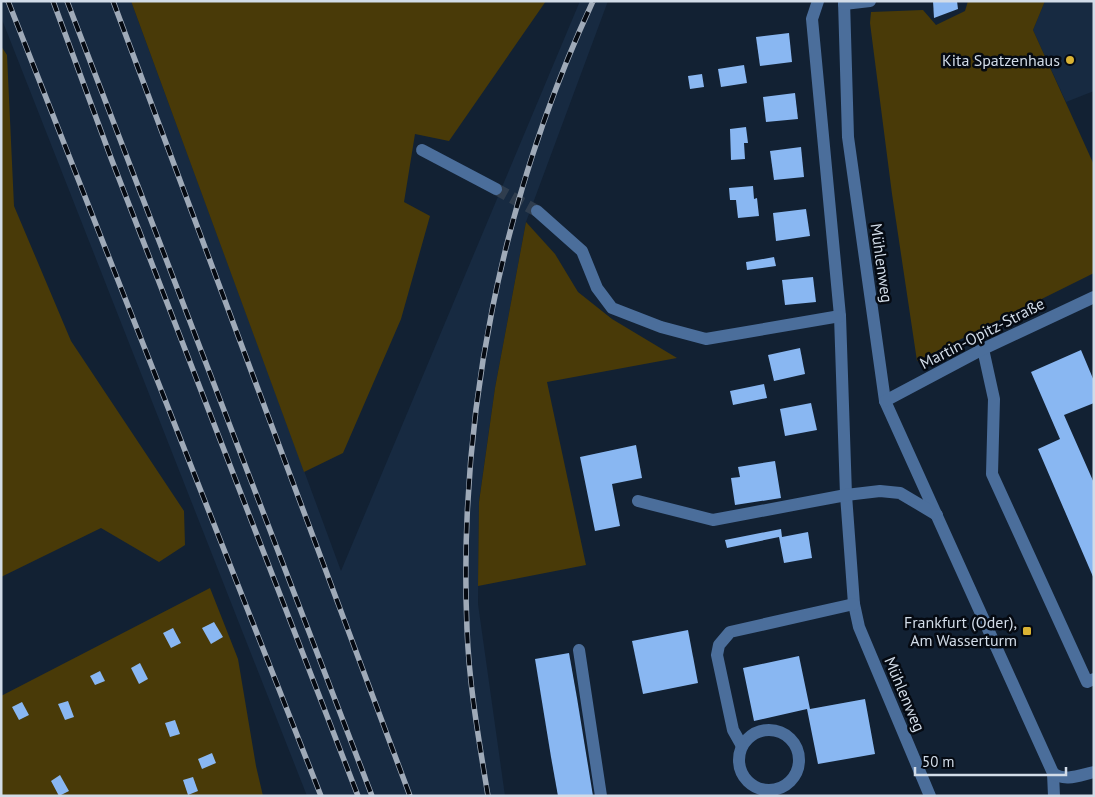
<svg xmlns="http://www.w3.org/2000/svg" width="1095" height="797" viewBox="0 0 1095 797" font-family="'PT Sans',sans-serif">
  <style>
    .built { fill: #172a41 }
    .green { fill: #493a08 }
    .building { fill: #89b7f2 }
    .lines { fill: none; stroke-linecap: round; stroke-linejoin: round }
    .minor-tunnel { stroke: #2f3d4e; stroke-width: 12; stroke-dasharray: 12 6; stroke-linecap: butt }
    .minor { stroke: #4b6e9b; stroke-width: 12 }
    .rail-casing { stroke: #9faab8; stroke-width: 5.5 }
    .rail { stroke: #050a12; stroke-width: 4; stroke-dasharray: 11; stroke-linecap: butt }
    .poi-dot { fill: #dab333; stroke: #050a12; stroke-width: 2 }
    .labels { text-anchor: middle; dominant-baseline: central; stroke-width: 5; stroke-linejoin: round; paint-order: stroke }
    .poi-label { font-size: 16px; fill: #d2dce8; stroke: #050a12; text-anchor: end }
    .street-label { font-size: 16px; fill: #d2dce8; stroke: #050a12 }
  </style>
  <rect width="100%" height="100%" fill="#122133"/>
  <!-- built -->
  <g class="built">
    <path d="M1 1H131L341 571 580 1H608L526 222 495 388 479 501 478 604 505 796H307L1 17Z"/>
    <path d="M1045 1H1094V91L1066 102 1033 30Z"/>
  </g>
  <!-- green -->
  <g class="green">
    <path d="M131 1H546L449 141 415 134 404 202 430 216 401 319 343 453 304 472Z"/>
    <path d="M968 1H1045L1033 30 1094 165V273L917 361 892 194 870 23 871 12 923 10 936 25 965 11Z"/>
    <path d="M1 46 7 55 14 206 71 341 184 511 185 545 159 562 101 528 1 577Z"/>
    <path d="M526 222 555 254 578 292 612 319 677 358 547 382 586 565 478 586 479 502 495 388Z"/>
    <path d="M210 588 238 659 256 766 263 796H1V696Z"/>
  </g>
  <!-- building -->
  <g class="building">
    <path d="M933 1H957L958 9 934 18Z"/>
    <path d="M789 33 792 62 760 66 756 37Z"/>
    <path d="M744 65 747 83 721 87 718 69Z"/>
    <path d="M702 74 704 87 690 89 688 76Z"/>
    <path d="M795 93 798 119 766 122 763 97Z"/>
    <path d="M746 127 748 143H744L745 159 731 160 730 129Z"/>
    <path d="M801 147 804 177 774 180 770 151Z"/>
    <path d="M753 186 754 199 757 198 759 216 738 218 736 200H730L729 188Z"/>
    <path d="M806 209 810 236 776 241 773 213Z"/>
    <path d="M774 257 776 266 747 270 746 262Z"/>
    <path d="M813 277 816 302 785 305 782 280Z"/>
    <path d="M800 348 805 374 774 381 768 355Z"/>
    <path d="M1081 350 1094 381V403L1064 415 1094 483V579L1038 449 1060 439 1031 372Z"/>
    <path d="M764 384 767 398 733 405 730 391Z"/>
    <path d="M811 403 817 430 785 436 780 409Z"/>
    <path d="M636 445 642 478 612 484 620 526 595 531 580 457Z"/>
    <path d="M775 461 781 498 735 505 731 478 740 477 738 467Z"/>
    <path d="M781 529 782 537 808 532 812 558 784 563 779 537 727 548 725 540Z"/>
    <path d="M214 622 223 637 211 644 202 628Z"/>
    <path d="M173 628 181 643 171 648 163 633Z"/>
    <path d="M688 630 698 683 643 694 632 641Z"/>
    <path d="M569 653 577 698 593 796H558L551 757 535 659Z"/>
    <path d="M799 656 810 709 865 699 875 754 818 764 807 709 754 721 743 668Z"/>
    <path d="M140 663 148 679 139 684 131 668Z"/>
    <path d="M100 671 105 681 95 685 90 676Z"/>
    <path d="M68 701 74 717 65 720 58 704Z"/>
    <path d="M22 702 29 715 19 720 12 707Z"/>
    <path d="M175 720 180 734 170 737 165 723Z"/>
    <path d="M212 753 216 763 202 769 198 759Z"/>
    <path d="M60 775 69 791 59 796 51 781Z"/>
    <path d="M193 777 198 791 188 795 183 780Z"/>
  </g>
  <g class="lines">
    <!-- minor-tunnel -->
    <path class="minor-tunnel" d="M496 189 537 211"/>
    <!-- minor -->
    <g class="minor">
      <path d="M818 1 812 19 840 316 846 495 854 604 859 627 930 796"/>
      <path d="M844 1 848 137 885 401 1053 773 1054 796"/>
      <path d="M844 4 870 1"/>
      <path d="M422 150 496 189"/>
      <path d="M537 211 582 251 597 288 612 308 661 327 706 339 840 316"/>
      <path d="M983 349 994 399 992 474 1087 682 1094 679"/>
      <path d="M885 401 983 349 1094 297"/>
      <path d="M638 501 713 520 846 495 880 491 900 493 937 515"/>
      <path d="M579 650 601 796"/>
      <circle cx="769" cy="760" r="30"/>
      <path d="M742 746 733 730 717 655 719 645 730 632 854 604"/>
      <path d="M1053 773C1065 782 1080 775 1094 772"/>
    </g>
    <!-- rail casing -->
    <g class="rail-casing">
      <g id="rail">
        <path d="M8 1 321 796"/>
        <path d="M53 1 111 158 358 796"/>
        <path d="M67 1 372 796"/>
        <path d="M113 1 410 796"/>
        <path d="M488 796C479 741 469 685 467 629 458 414 502 197 593 1"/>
      </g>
    </g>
    <!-- rail -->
    <use href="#rail" class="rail"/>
  </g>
  <!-- markers -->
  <g class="poi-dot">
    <circle cx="1070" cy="60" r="5"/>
    <rect x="1022" y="626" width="10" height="10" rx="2.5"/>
  </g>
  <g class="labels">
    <!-- poi labels -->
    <g class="poi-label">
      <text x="1060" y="60">Kita Spatzenhaus</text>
      <text x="1017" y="622">Frankfurt (Oder),<tspan x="1017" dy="18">Am Wasserturm</tspan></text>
    </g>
    <!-- street labels -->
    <g class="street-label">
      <text transform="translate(882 263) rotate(82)">Mühlenweg</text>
      <text transform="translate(982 333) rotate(-27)">Martin-Opitz-Straße</text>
      <text transform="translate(905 694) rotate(67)">Mühlenweg</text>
    </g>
  </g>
  <!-- border -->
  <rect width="1095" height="797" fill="none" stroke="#d2dce8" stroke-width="5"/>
  <!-- scale -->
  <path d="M915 767v8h151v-8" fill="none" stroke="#d2dce8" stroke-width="2.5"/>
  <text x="922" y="767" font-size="15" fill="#d2dce8" stroke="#050a12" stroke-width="4" paint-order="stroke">50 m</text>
</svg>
